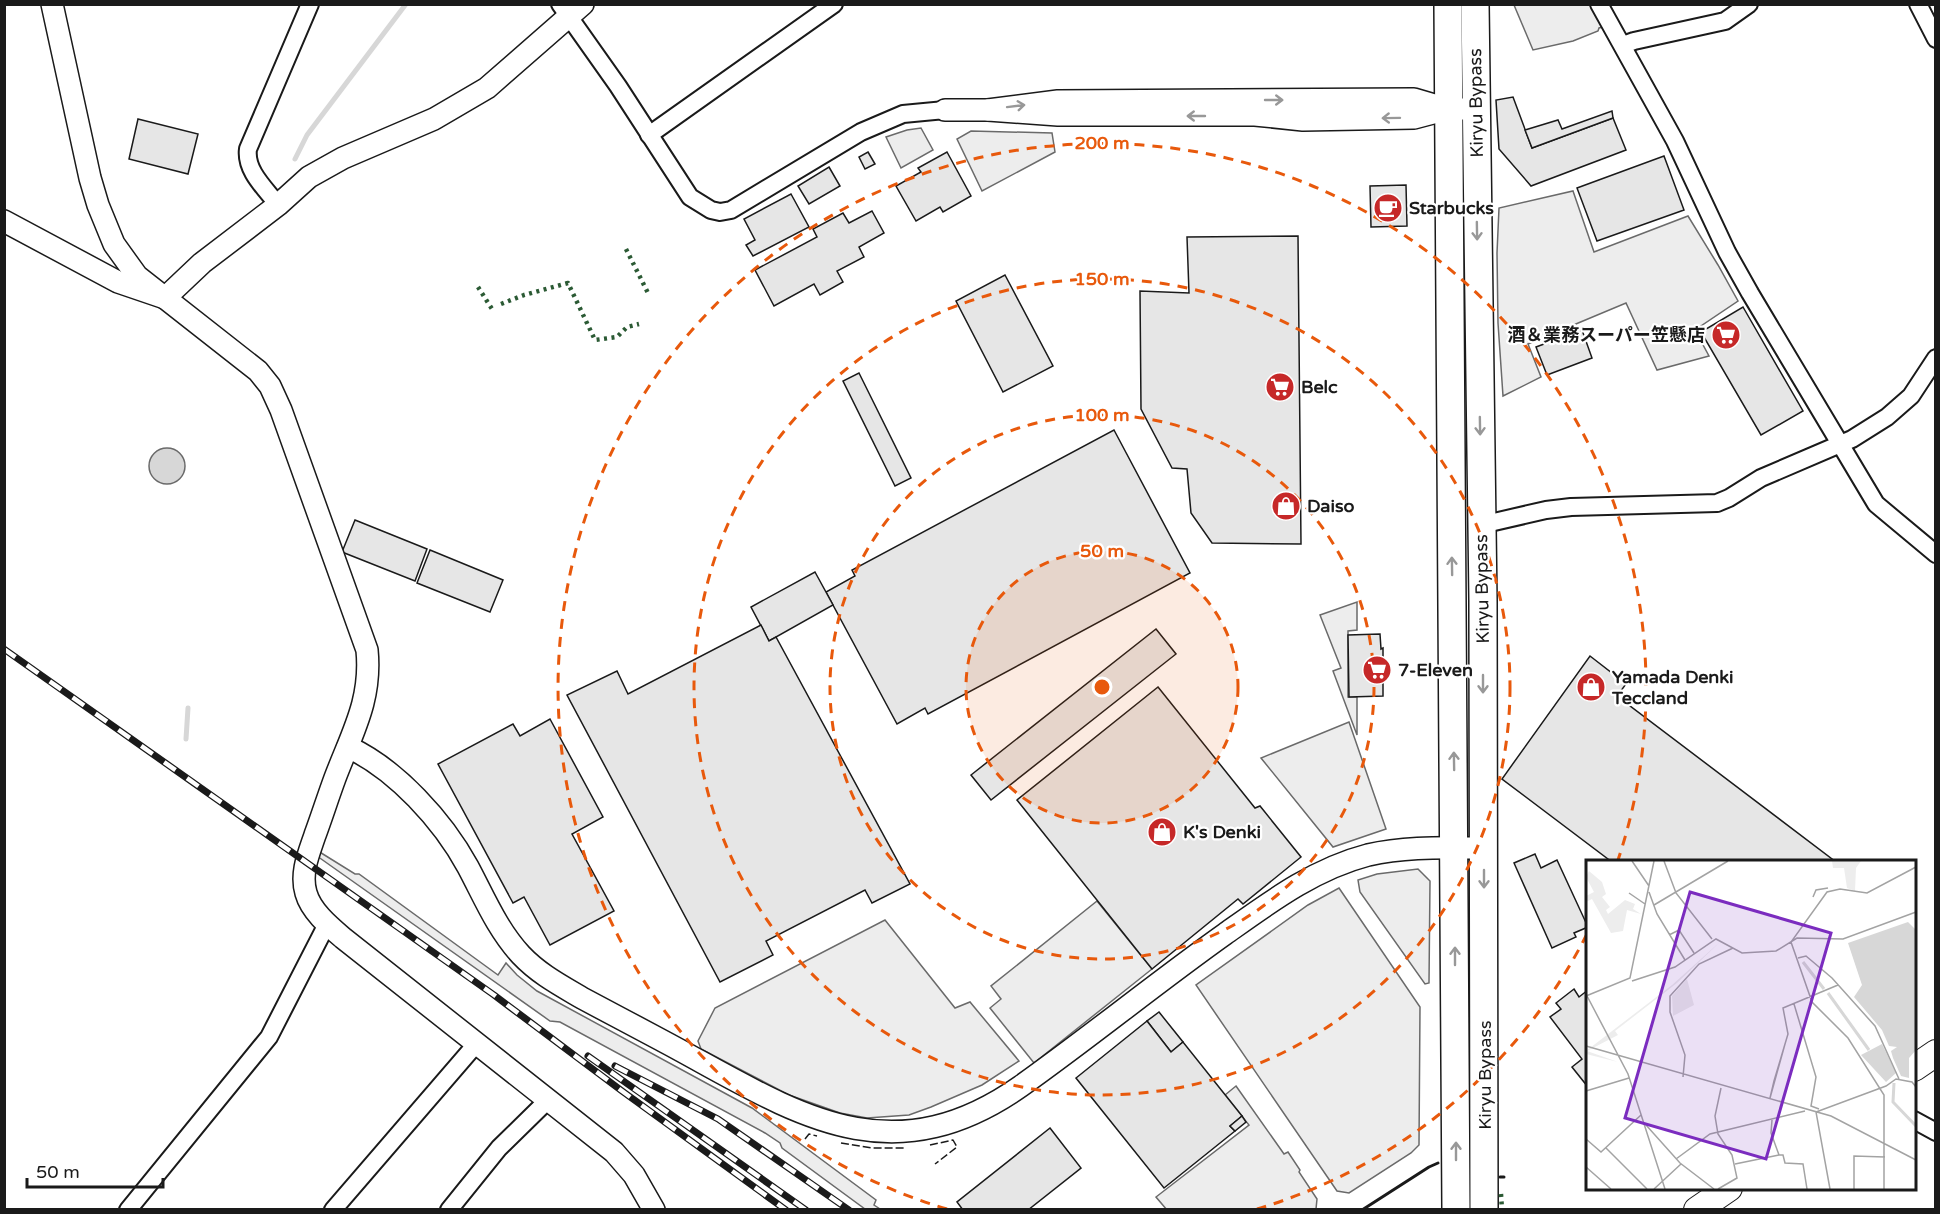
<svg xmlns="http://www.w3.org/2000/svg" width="1940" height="1214" viewBox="0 0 1940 1214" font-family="'Varela Round','Noto Sans JP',sans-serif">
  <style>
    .built { fill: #ededed; stroke: #6a6a6a; stroke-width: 1.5 }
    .water { fill: #d7d7d7; stroke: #6a6a6a; stroke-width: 1.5 }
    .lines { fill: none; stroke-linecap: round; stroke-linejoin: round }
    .stream { stroke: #d7d7d7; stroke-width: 5 }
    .building { fill: #e6e6e6; stroke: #1a1a1a; stroke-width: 1.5 }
    .minor-casing { stroke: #1a1a1a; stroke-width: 20 }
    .tertiary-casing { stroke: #1a1a1a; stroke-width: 24 }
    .primary-casing { stroke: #1a1a1a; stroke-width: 28 }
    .trunk-casing { stroke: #1a1a1a; stroke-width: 30 }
    .minor { stroke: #fff; stroke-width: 16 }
    .tertiary { stroke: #fff; stroke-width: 21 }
    .primary { stroke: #fff; stroke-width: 26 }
    .trunk { stroke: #fff; stroke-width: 27 }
    .rail-casing { stroke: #1a1a1a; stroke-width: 7 }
    .rail { stroke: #fff; stroke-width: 4.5; stroke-dasharray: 14; stroke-linecap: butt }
    .hedge { stroke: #2b5a34; stroke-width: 4.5; stroke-dasharray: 3 4.5; stroke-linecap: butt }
    .fence { stroke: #1a1a1a; stroke-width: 1.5; stroke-dasharray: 8 3; stroke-linecap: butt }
    .wall { stroke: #1a1a1a; stroke-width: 3 }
    .oneway { stroke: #989898 }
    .ring { fill: none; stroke: #e8590c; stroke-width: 3; stroke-dasharray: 10 8 }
    .labels { text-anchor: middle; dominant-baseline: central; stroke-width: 4.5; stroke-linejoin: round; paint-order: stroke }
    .street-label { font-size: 18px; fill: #1a1a1a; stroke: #fff }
    .poi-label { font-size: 18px; font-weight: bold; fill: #1a1a1a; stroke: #fff; text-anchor: start }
    .inset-river { fill: none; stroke: #d7d7d7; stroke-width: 3 }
    .inset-road { fill: none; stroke: #a3a3a3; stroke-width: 1.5 }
    .view { fill: #7b2cbf; fill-opacity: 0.15; stroke: #7b2cbf; stroke-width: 3 }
    .inset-edge { fill: none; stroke: #1a1a1a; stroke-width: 3 }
    .centre { fill: #e8590c; stroke: #fff; stroke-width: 3 }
    .ring-label { font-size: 18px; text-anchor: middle; font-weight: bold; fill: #e8590c; stroke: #fff; stroke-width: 4.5; stroke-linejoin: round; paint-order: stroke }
  </style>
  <rect width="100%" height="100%" fill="#fff"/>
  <!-- built -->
  <g class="built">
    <path d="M1514 5H1591L1603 27 1599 28 1598 31 1573 41 1533 50Z"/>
    <path d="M921 128 933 150 901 168 886 137 907 130Z"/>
    <path d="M971 131 1052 133 1055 152 982 191 957 139Z"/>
    <path d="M1573 191 1594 252 1688 216 1718 265 1738 301 1695 330 1709 356 1657 370 1626 303 1528 344 1541 377 1503 396 1498 323 1497 253 1499 208Z"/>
    <path d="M1357 602V630L1348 631V697H1357V735L1333 671 1341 668 1320 615Z"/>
    <path d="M1349 722 1386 829 1333 847 1261 758Z"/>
    <path d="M318 851 355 874H359L498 975 506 963 517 975 537 991 752 1108 876 1200 874 1205 880 1209H865L782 1148 780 1143 765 1133 560 1022 550 1021 317 856Z"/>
    <path d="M1418 869 1430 881 1429 983 1425 984 1360 892 1358 880 1377 874Z"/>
    <path d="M1339 888 1420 1007 1419 1145 1411 1153 1349 1193 1337 1191 1196 985 1308 905Z"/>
    <path d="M1097 901 1152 969 1034 1063 990 1008 1001 999 991 986Z"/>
    <path d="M885 920 955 1008 970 1002 1019 1061 982 1085 931 1107 909 1115 867 1118 840 1113 789 1095 701 1049 698 1041 715 1008Z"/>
    <path d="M1236 1086 1284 1154 1288 1152 1300 1170 1299 1172 1317 1199 1316 1209 1167 1210 1156 1197 1249 1125 1225 1095Z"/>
  </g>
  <!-- water -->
  <circle class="water" cx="167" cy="466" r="18"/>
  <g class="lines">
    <!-- stream -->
    <g class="stream">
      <path d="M295 159 307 135 406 4"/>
      <path d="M186 739 188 708"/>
    </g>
  </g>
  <!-- building -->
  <g class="building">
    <path d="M1513 97 1532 148 1613 118 1626 150 1531 186 1499 149 1496 100Z"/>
    <path d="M1612 111 1613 118 1532 148 1525 130 1558 120 1562 129Z"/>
    <path d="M138 119 198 134 188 174 129 159Z"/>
    <path d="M868 152 875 164 865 169 859 157Z"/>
    <path d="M947 152 971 196 943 212 940 207 916 221 896 186 921 172 918 168Z"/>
    <path d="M1664 156 1684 210 1597 241 1577 188Z"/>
    <path d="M829 167 840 186 809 204 798 186Z"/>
    <path d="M1406 185 1407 226 1371 227 1370 186Z"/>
    <path d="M791 194 809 227 753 256 746 245 755 240 744 219Z"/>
    <path d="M872 211 884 233 859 247 864 257 837 271 843 282 820 295 814 284 774 306 755 270 817 237 813 229 843 213 849 223Z"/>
    <path d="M1298 236 1301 544 1212 543 1191 513 1187 469 1172 468 1141 409 1140 291 1189 293 1187 237Z"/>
    <path d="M1005 275 1053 366 1003 392 956 301Z"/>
    <path d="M1743 307 1803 411 1761 435 1701 332Z"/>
    <path d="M1582 330 1592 358 1547 375 1536 347Z"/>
    <path d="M859 373 911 478 895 486 843 381Z"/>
    <path d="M1114 430 1190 573 928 714 925 708 897 724 826 592 855 576 852 570Z"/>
    <path d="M355 520 427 549 415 581 342 552Z"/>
    <path d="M430 550 503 580 490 612 417 583Z"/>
    <path d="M815 572 833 605 769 641 751 607Z"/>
    <path d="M761 625 769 641 776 637 910 884 872 903 865 890 766 941 773 955 720 982 567 695 617 671 628 694Z"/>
    <path d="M1156 629 1176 654 991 800 971 775Z"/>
    <path d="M1380 634 1381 649 1383 648V696L1349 697 1348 635Z"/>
    <path d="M1590 656 1626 684 1617 696 1836 862H1612L1502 779Z"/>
    <path d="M1158 687 1255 808 1260 806 1301 857 1243 904 1238 899 1152 969 1017 800Z"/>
    <path d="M550 719 603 817 572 834 614 911 550 945 524 897 513 903 438 764 513 724 520 736Z"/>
    <path d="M1535 854 1541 868 1557 860 1588 927 1574 933 1576 937 1552 948 1514 863Z"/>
    <path d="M1574 989 1579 997 1588 990V1087L1572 1067 1582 1059 1550 1017 1561 1009 1556 1003Z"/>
    <path d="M1159 1012 1183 1042 1171 1052 1147 1021Z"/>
    <path d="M1147 1021 1171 1052 1183 1042 1242 1116 1230 1126 1235 1131 1164 1188 1076 1078Z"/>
    <path d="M1242 1116 1246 1122 1235 1131 1230 1126Z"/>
    <path d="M1050 1128 1081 1168 1028 1210H963L957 1202Z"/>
  </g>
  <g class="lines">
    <!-- minor casing -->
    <g class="minor-casing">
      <g id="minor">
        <path d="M560 4 618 86 690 197 711 210 720 212 731 210 861 132 903 114 945 110"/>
        <path d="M1599 4 1675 141 1727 252 1750 293 1876 504 1936 554"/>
        <path d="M1918 4 1936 39"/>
        <path d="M1623 45 1634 41 1725 21 1749 4"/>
        <path d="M649 135 834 4"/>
        <path d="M278 205C266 189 245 171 248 149L310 4"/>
        <path d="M1481 525 1546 510 1571 507 1717 503 1729 498 1761 478 1852 439 1887 417 1911 396 1936 358"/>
        <path d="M1914 1120 1936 1132"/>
        <path d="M128 1210 269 1037 327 924"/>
        <path d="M333 1210 477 1043"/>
        <path d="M449 1210 499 1148 549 1099"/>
      </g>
    </g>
    <!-- tertiary casing -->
    <g class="tertiary-casing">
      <g id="tertiary">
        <path d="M52 4 90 178 98 205 114 244 137 276 258 371 270 386 281 410 367 650C372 700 352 733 335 778 328 797 322 816 315 835 309 853 300 873 306 893 311 911 329 926 343 938L614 1152 634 1175 654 1210"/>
        <path d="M1448 109 1414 99 1058 101 988 110 1058 115H1255L1303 120 1414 118 1448 109H1476"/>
        <path d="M945 110H988"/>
        <path d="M4 221 118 282 165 298 202 263 278 205 309 177 343 158 434 119 487 88 583 4"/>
        <path d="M348 747C396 769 443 821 468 867 484 897 497 929 521 955 539 974 560 985 582 998 608 1012 635 1026 661 1040 787 1107 884 1182 1021 1086 1090 1037 1156 983 1225 934 1270 902 1314 869 1368 855 1407 846 1446 848 1484 848"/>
      </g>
    </g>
    <!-- primary casing -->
    <g class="primary-casing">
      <g id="primary">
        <path d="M1914 1068 1936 1053"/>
        <path d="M1697 1210 1729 1188"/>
      </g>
    </g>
    <!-- trunk casing -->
    <g class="trunk-casing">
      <g id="trunk">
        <path d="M1448 4 1456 1210"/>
        <path d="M1475 4 1483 601 1484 1210"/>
      </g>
    </g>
    <!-- minor -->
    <use href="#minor" class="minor"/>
    <!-- tertiary -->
    <use href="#tertiary" class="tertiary"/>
    <!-- primary -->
    <use href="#primary" class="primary"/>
    <!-- trunk -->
    <use href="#trunk" class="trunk"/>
    <!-- rail casing -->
    <g class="rail-casing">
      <g id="rail">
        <path d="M4 649 494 995 622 1091 786 1210"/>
        <path d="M588 1056 806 1210"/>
        <path d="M615 1066 718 1119 849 1210"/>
      </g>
    </g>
    <!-- rail -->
    <use href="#rail" class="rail"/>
    <!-- hedge -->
    <g class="hedge">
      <path d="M626 249 648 293"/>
      <path d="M478 287 492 309"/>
      <path d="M501 304 524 295 568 283 595 340 617 337 627 327 639 324"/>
      <path d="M1501 1194 1502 1210"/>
    </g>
    <!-- fence -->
    <g class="fence">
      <path d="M805 1139 809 1134 817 1136"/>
      <path d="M841 1143 872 1148H906"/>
      <path d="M930 1145 953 1140 957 1147 935 1164"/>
    </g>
    <!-- wall -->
    <g class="wall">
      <path d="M1500 1177H1504"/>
      <path d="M1362 1210 1429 1167 1438 1163"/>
    </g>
  </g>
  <!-- one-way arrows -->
  <defs><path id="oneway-shaft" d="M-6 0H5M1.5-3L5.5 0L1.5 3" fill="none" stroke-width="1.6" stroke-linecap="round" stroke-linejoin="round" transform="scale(1.5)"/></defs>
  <g class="oneway">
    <use href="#oneway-shaft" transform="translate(1274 100)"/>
    <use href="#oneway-shaft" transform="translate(1016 106) rotate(-7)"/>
    <use href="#oneway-shaft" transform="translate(1196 116) rotate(180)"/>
    <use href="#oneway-shaft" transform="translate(1391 118) rotate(179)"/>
    <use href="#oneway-shaft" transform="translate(1477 231) rotate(89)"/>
    <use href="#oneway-shaft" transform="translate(1480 426) rotate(89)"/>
    <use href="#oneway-shaft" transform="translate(1452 566) rotate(-91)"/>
    <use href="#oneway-shaft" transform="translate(1483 684) rotate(90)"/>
    <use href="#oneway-shaft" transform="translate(1454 761) rotate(-91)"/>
    <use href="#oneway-shaft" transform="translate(1484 879) rotate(90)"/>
    <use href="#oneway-shaft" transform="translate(1455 956) rotate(-90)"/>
    <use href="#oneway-shaft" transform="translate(1456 1151) rotate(-90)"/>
  </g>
  <!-- distance rings -->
  <circle cx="1102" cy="687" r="136" fill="#e8590c" fill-opacity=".12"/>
  <g class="ring">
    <circle cx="1102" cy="687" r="136"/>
    <circle cx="1102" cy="687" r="272"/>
    <circle cx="1102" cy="687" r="408"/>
    <path d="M1587 934A544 544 0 0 1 1257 1209M947 1209A544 544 0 1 1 1618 860"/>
  </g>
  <!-- icons -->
  <defs>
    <g id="cafe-disc" transform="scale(1.5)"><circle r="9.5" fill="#c62828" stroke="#fff"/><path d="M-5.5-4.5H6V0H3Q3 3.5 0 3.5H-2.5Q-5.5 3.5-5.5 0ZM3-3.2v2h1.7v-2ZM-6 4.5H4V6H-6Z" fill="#fff"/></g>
    <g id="supermarket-disc" transform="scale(1.5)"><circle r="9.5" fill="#c62828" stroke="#fff"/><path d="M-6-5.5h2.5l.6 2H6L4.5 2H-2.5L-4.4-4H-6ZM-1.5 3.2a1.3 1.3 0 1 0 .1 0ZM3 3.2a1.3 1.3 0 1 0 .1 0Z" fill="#fff"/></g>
    <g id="shop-disc" transform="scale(1.5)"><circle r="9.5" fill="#c62828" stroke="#fff"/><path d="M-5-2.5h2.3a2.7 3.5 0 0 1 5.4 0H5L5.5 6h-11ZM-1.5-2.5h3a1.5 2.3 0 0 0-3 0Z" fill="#fff"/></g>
  </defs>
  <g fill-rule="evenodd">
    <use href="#cafe-disc" x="1388" y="208"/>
    <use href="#supermarket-disc" x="1726" y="335"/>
    <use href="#supermarket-disc" x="1280" y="387"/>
    <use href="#shop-disc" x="1286" y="506"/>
    <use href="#supermarket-disc" x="1377" y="670"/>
    <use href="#shop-disc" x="1591" y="687"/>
    <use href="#shop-disc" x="1162" y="832"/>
  </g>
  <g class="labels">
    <!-- street labels -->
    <g class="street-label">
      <text transform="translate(1476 103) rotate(-91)">Kiryu Bypass</text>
      <text transform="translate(1482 589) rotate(-91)">Kiryu Bypass</text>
      <text transform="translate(1485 1075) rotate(-90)">Kiryu Bypass</text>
    </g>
    <!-- poi labels -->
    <g class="poi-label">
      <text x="1409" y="208">Starbucks</text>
      <text x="1705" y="335" text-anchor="end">酒＆業務スーパー笠懸店</text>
      <text x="1301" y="387">Belc</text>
      <text x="1307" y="506">Daiso</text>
      <text x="1398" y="670">7-Eleven</text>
      <text x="1612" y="677">Yamada Denki<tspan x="1612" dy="21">Teccland</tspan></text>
      <text x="1183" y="832">K's Denki</text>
    </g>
  </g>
  <!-- overview -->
  <g transform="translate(1586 860)">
    <rect width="330" height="330" fill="#fff"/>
    <path d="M246 1H275L270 8 269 31 261 28 258 8H247ZM3 11 16 22 20 34 16 37 24 47 20 50 22 54 39 40 49 44 47 49 55 54 41 50 37 71 25 73 6 39 0 42V36L8 32 0 17ZM135 81 91 123 29 171 32 175 1 191 32 202 0 194V191L86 125ZM101 119 108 145 87 156 86 136Z" fill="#ededed"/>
    <path d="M322 62 330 70V190L323 198V218L315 216 307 198 305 191 311 187 303 186 296 170 268 137 276 125 262 83ZM296 184 310 213 300 222 275 195Z" fill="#d7d7d7"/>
    <path class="inset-river" d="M217 102 238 129M242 133 283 190M308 223 307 242 330 266"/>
    <path class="inset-road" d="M46 1 63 26M78 1 90 33 126 79M63 32 71 54 99 100M43 33 59 44M227 37 230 30 242 28M68 45 142 1M83 75 93 70 108 93M212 98 220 96 246 118 289 166 313 219M46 121 89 107 130 79 156 93 190 91 211 78 257 79 330 52M0 134 42 214 79 329M0 136 44 118 68 1M208 144 230 217 225 246 233 249M199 184 202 174 197 148 252 125M0 186 245 256 330 300M97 217 99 195 84 152V136L113 104 147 88M0 231 43 218M184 238 188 221 199 184 184 238M186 260 185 273 193 295H197L199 303 217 304 221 329M60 265 94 303 128 329M0 279 15 292 55 255M20 288 61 329M90 299 124 274 219 251M149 304 193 295M0 307 25 329M68 329 95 304M132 329 151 318 146 295 132 274 129 256 135 228M244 329 230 252 300 226 310 219 326 222 330 227M268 329V296L299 297M298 329V235L262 178 226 142 205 82 241 32 254 29 281 33 330 7"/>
    <path class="view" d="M104 32 245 73 180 299 39 258Z"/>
    <rect width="330" height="330" class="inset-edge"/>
  </g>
  <circle cx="1102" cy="687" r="9" class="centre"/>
  <g class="ring-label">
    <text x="1102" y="149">200 m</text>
    <text x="1102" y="285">150 m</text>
    <text x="1102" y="421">100 m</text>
    <text x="1102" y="557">50 m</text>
  </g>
  <!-- border -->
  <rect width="1940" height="1214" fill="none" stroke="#1a1a1a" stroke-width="12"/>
  <!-- scale -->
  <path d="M27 1178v9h136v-9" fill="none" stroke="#1a1a1a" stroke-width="3"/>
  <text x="36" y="1178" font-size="18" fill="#1a1a1a" stroke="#ffffff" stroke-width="4.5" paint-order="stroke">50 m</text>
</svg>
